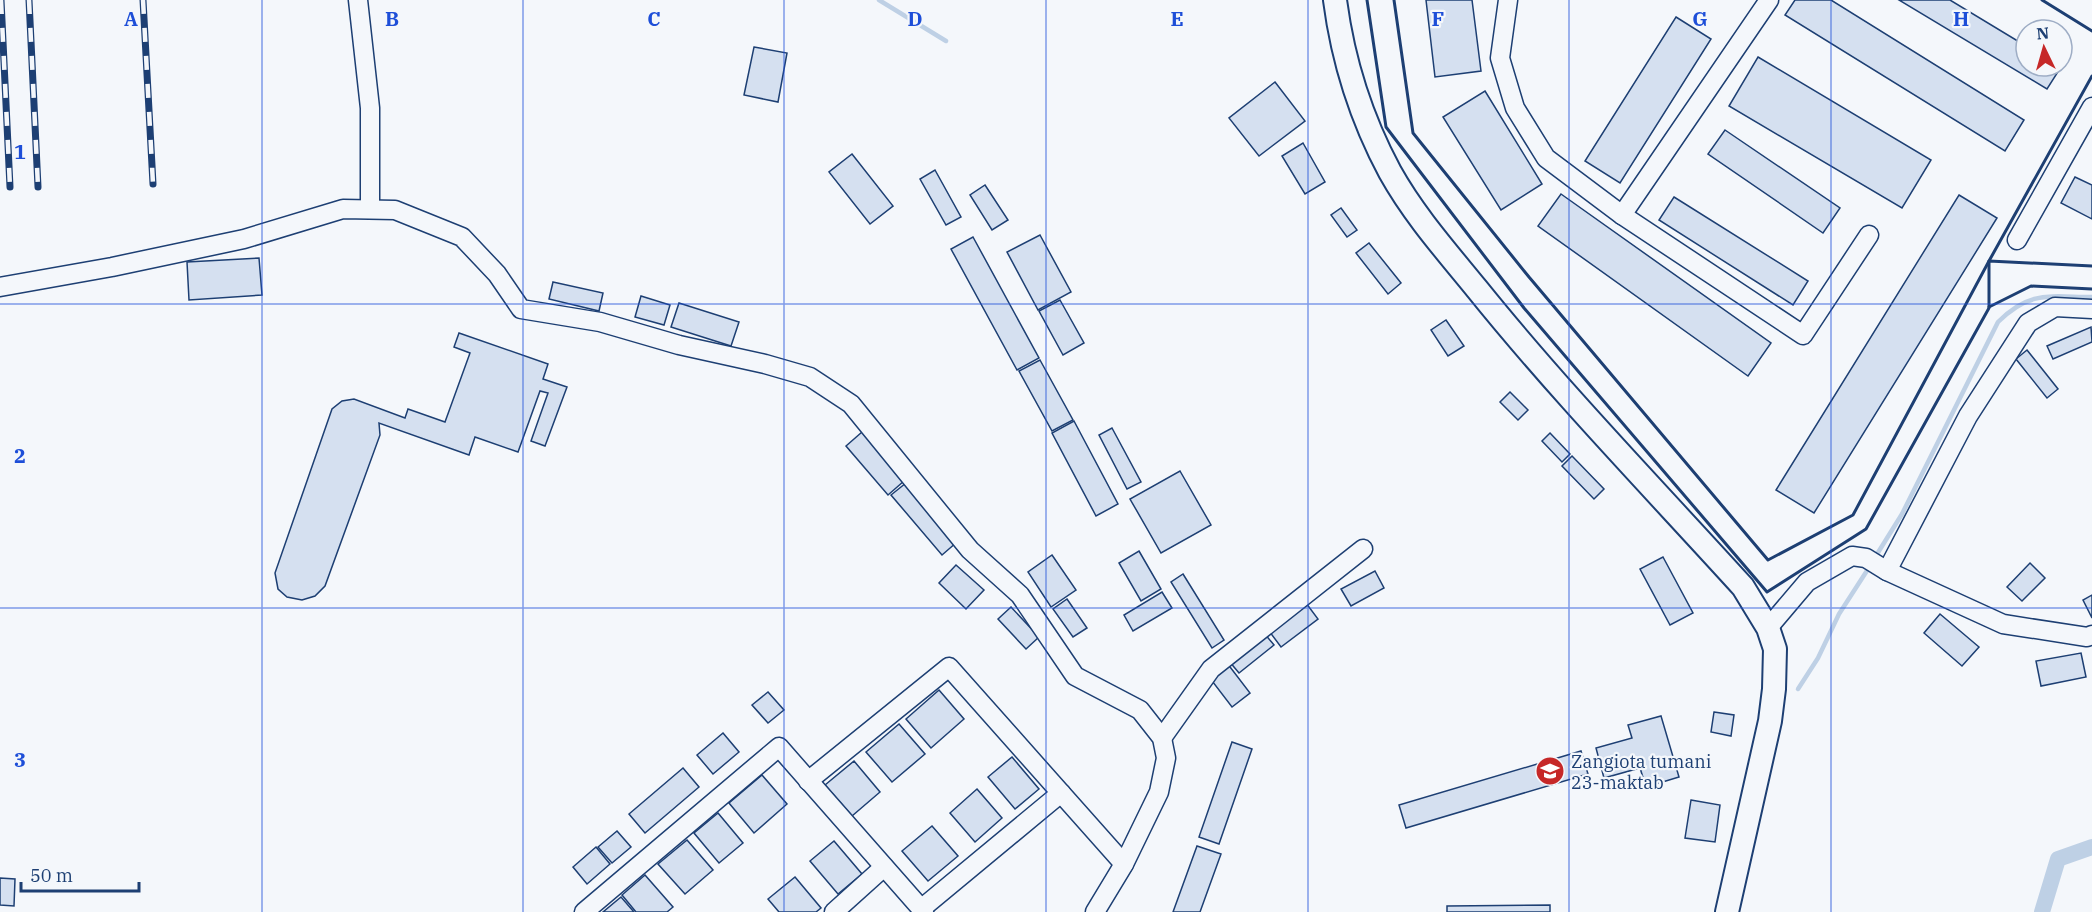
<svg xmlns="http://www.w3.org/2000/svg" width="2092" height="912" viewBox="0 0 2092 912" font-family="'IBM Plex Serif',serif">
  <style>
    .lines { fill: none; stroke-linecap: round; stroke-linejoin: round }
    .stream { stroke: #bed0e5; stroke-width: 4.5 }
    .canal { stroke: #bed0e5; stroke-width: 16 }
    .building { fill: #d5e0f0; stroke: #1d3f73; stroke-width: 1.5 }
    .minor-casing { stroke: #1d3f73; stroke-width: 21 }
    .major-casing { stroke: #1d3f73; stroke-width: 26 }
    .minor { stroke: #f4f7fb; stroke-width: 18 }
    .major { stroke: #f4f7fb; stroke-width: 22 }
    .rail-casing { stroke: #1d3f73; stroke-width: 7 }
    .rail { stroke: #f4f7fb; stroke-width: 4.5; stroke-dasharray: 14; stroke-linecap: butt }
    .wall { stroke: #1d3f73; stroke-width: 3 }
    .grid { fill: none; stroke: #1d4ed8; stroke-width: 1.5; stroke-opacity: 0.55 }
    .labels { text-anchor: middle; dominant-baseline: central; stroke-width: 4.5; stroke-linejoin: round; paint-order: stroke }
    .poi-label { font-size: 18px; fill: #1d3f73; stroke: #f4f7fb; text-anchor: start }
    .grid-label { font-size: 20px; text-anchor: middle; font-weight: bold; fill: #1d4ed8; stroke: #f4f7fb; stroke-width: 4.5; stroke-linejoin: round; paint-order: stroke }
  </style>
  <rect width="100%" height="100%" fill="#f4f7fb"/>
  <g class="lines">
    <!-- stream -->
    <g class="stream">
      <path d="M879 0 946 41"/>
      <path d="M1874 559 1902 514 1998 322C2030 290 2050 297 2092 297"/>
      <path d="M1798 689 1818 658 1839 614 1870 566"/>
    </g>
    <!-- canal -->
    <path class="canal" d="M2042 912 2058 859 2092 847"/>
  </g>
  <!-- building -->
  <g class="building">
    <path d="M1426 0H1472L1481 71 1435 77Z"/>
    <path d="M1795 0H1831L2024 120 2005 151 1785 15Z"/>
    <path d="M1899 0H1950L2026 46V66L2061 67 2047 89Z"/>
    <path d="M1676 17 1711 39 1620 183 1585 161Z"/>
    <path d="M754 47 787 53 778 102 744 95Z"/>
    <path d="M1758 57 1931 160 1902 208 1729 106Z"/>
    <path d="M1275 82 1305 121 1259 156 1229 118Z"/>
    <path d="M1485 91 1542 184 1501 210 1443 117Z"/>
    <path d="M1725 130 1840 208 1823 233 1708 154Z"/>
    <path d="M1303 143 1325 182 1305 194 1282 156Z"/>
    <path d="M852 154 893 206 870 224 829 172Z"/>
    <path d="M935 170 961 217 946 225 920 179Z"/>
    <path d="M2075 177 2092 185V219L2061 203Z"/>
    <path d="M985 185 1008 220 992 230 970 195Z"/>
    <path d="M1561 194 1771 343 1748 376 1538 226Z"/>
    <path d="M1959 195 1997 218 1814 513 1776 490Z"/>
    <path d="M1674 197 1808 281 1793 305 1659 220Z"/>
    <path d="M1341 208 1357 230 1347 237 1331 215Z"/>
    <path d="M1040 235 1071 292 1038 310 1007 252Z"/>
    <path d="M973 237 1039 358 1017 370 951 249Z"/>
    <path d="M1369 243 1401 283 1388 294 1356 253Z"/>
    <path d="M259 258 262 295 189 300 187 262Z"/>
    <path d="M553 282 603 293 599 311 549 299Z"/>
    <path d="M641 296 670 305 664 325 635 317Z"/>
    <path d="M1060 300 1084 343 1063 355 1039 311Z"/>
    <path d="M679 303 739 322 731 346 671 327Z"/>
    <path d="M1446 320 1464 346 1448 356 1431 330Z"/>
    <path d="M2091 327 2092 342 2053 359 2047 346Z"/>
    <path d="M459 333 548 364 543 379 567 387 545 446 531 441 548 393 540 391 518 452 475 437 469 455 379 423 380 435 325 586 315 596 302 600 287 597 278 589 275 573 332 409 342 401 354 399 405 418 408 409 445 422 470 353 454 347Z"/>
    <path d="M2027 350 2058 389 2047 398 2016 359Z"/>
    <path d="M1040 360 1073 420 1052 431 1019 371Z"/>
    <path d="M1510 392 1528 410 1518 420 1500 402Z"/>
    <path d="M1074 421 1118 504 1096 516 1052 433Z"/>
    <path d="M1112 428 1141 482 1127 489 1099 435Z"/>
    <path d="M862 432 904 481 888 495 846 446Z"/>
    <path d="M1550 433 1570 454 1562 462 1542 441Z"/>
    <path d="M1572 456 1604 489 1594 499 1562 466Z"/>
    <path d="M1180 471 1211 525 1161 553 1130 499Z"/>
    <path d="M906 483 957 542 942 555 891 495Z"/>
    <path d="M1139 551 1161 589 1141 601 1119 563Z"/>
    <path d="M1052 555 1076 590 1051 607 1028 572Z"/>
    <path d="M1663 557 1693 613 1670 625 1640 569Z"/>
    <path d="M2030 563 2045 578 2022 601 2007 587Z"/>
    <path d="M956 565 984 590 966 609 939 583Z"/>
    <path d="M1375 571 1384 588 1351 606 1341 589Z"/>
    <path d="M1183 574 1224 640 1212 648 1171 582Z"/>
    <path d="M1162 592 1172 608 1133 631 1124 615Z"/>
    <path d="M2092 595V618L2083 600Z"/>
    <path d="M1067 599 1087 628 1073 637 1053 609Z"/>
    <path d="M1306 603 1318 619 1281 647 1269 631Z"/>
    <path d="M1011 607 1039 637 1026 649 998 619Z"/>
    <path d="M1940 614 1979 647 1962 666 1924 633Z"/>
    <path d="M1264 633 1274 645 1239 673 1229 661Z"/>
    <path d="M2081 653 2086 677 2041 686 2036 661Z"/>
    <path d="M1227 663 1250 693 1232 707 1209 677Z"/>
    <path d="M939 690 964 719 931 748 906 719Z"/>
    <path d="M768 692 784 710 768 723 752 705Z"/>
    <path d="M1714 712 1734 715 1731 736 1711 732Z"/>
    <path d="M1661 716 1679 777 1646 787 1640 768 1604 778 1596 748 1632 738 1628 725Z"/>
    <path d="M899 724 925 754 892 782 866 752Z"/>
    <path d="M723 733 739 752 713 774 697 755Z"/>
    <path d="M1232 742 1252 749 1219 844 1199 837Z"/>
    <path d="M1581 751 1588 774 1406 828 1399 805Z"/>
    <path d="M1012 757 1039 789 1015 809 988 777Z"/>
    <path d="M854 761 880 792 852 816 825 785Z"/>
    <path d="M683 768 699 787 645 833 629 814Z"/>
    <path d="M762 775 787 804 754 833 729 803Z"/>
    <path d="M977 789 1002 818 975 842 950 813Z"/>
    <path d="M1691 800 1720 805 1715 842 1685 838Z"/>
    <path d="M718 813 743 843 719 863 694 833Z"/>
    <path d="M932 826 958 856 928 881 902 851Z"/>
    <path d="M617 831 631 847 612 863 598 847Z"/>
    <path d="M687 840 713 870 685 894 658 864Z"/>
    <path d="M834 841 862 874 838 894 810 861Z"/>
    <path d="M1197 846 1221 854 1200 912H1173Z"/>
    <path d="M596 847 610 864 587 884 573 867Z"/>
    <path d="M645 875 673 907 667 912H636L622 895Z"/>
    <path d="M795 877 821 908 816 912H779L768 899Z"/>
    <path d="M0 878 15 879 14 906 0 905Z"/>
    <path d="M621 897 634 912H603Z"/>
    <path d="M1550 905V912H1447V906Z"/>
  </g>
  <g class="lines">
    <!-- minor casing -->
    <g class="minor-casing">
      <g id="minor">
        <path d="M358 0 370 108V209"/>
        <path d="M1508 0 1500 58 1515 108 1546 158 1622 215 1803 335 1869 235"/>
        <path d="M1622 215 1769 0"/>
        <path d="M2017 240 2092 107"/>
        <path d="M0 287 112 267 244 239 343 209 395 210 462 237 497 274 521 309 600 322 679 345 765 364 810 377 851 404 970 550 1020 595 1075 676 1140 710 1162 738 1166 758 1159 792 1124 864 1095 912"/>
        <path d="M1887 571 1968 416 2028 323 2055 307 2092 309"/>
        <path d="M1768 628 1807 582 1852 556 1866 558 1887 571 2003 624 2087 637 2092 635"/>
        <path d="M1162 738 1211 669 1363 549"/>
        <path d="M808 781 949 667 1124 864"/>
        <path d="M921 909 1061 793"/>
        <path d="M584 912 779 747 924 912"/>
        <path d="M834 912 884 867"/>
      </g>
    </g>
    <!-- major casing -->
    <g class="major-casing">
      <path id="major" d="M1335 0C1343 61 1361 118 1390 172 1414 215 1446 251 1477 289 1560 392 1654 489 1743 587L1768 628 1775 649 1774 689 1770 721 1727 912"/>
    </g>
    <!-- minor -->
    <use href="#minor" class="minor"/>
    <!-- major -->
    <use href="#major" class="major"/>
    <!-- rail casing -->
    <g class="rail-casing">
      <g id="rail">
        <path d="M1 0 10 187"/>
        <path d="M29 0 38 187"/>
        <path d="M143 0 153 184"/>
      </g>
    </g>
    <!-- rail -->
    <use href="#rail" class="rail"/>
    <!-- wall -->
    <g class="wall">
      <path d="M1367 0 1386 127 1524 308 1767 592 1866 529 1989 308V261L2092 76"/>
      <path d="M1394 0 1413 133 1529 277 1768 560 1853 515 1989 261 2092 266"/>
      <path d="M2042 0 2092 31"/>
      <path d="M1989 307 2031 286 2092 289"/>
    </g>
  </g>
  <!-- grid -->
  <path class="grid" d="M262 0V912M523 0V912M784 0V912M1046 0V912M1308 0V912M1569 0V912M1831 0V912M0 304H2092M0 608H2092"/>
  <!-- icons -->
  <defs>
    <g id="school-disc" transform="scale(1.5)"><circle r="9.5" fill="#c62828" stroke="#f4f7fb"/><path d="M0-5L7-2L0 1L-7-2ZM-4 1L0 2.5L4 1V4Q0 6-4 4Z" fill="#fff"/></g>
  </defs>
  <g fill-rule="evenodd">
    <use href="#school-disc" x="1550" y="771"/>
  </g>
  <g class="labels">
    <!-- poi labels -->
    <g class="poi-label">
      <text x="1571" y="761">Zangiota tumani<tspan x="1571" dy="21">23-maktab</tspan></text>
    </g>
  </g>
  <g class="grid-label">
    <text x="131" y="26">A</text>
    <text x="392" y="26">B</text>
    <text x="654" y="26">C</text>
    <text x="915" y="26">D</text>
    <text x="1177" y="26">E</text>
    <text x="1438" y="26">F</text>
    <text x="1700" y="26">G</text>
    <text x="1961" y="26">H</text>
    <text x="20" y="159">1</text>
    <text x="20" y="463">2</text>
    <text x="20" y="767">3</text>
  </g>
  <!-- north arrow -->
  <g transform="translate(2044 48) rotate(355)"><circle r="28" fill="#f4f7fb" stroke="#9eadc5" stroke-width="1.5"/>
  <path d="M0-4.5L10 22L0 15L-10 22Z" fill="#c62828"/>
  <text y="-9" font-size="16" font-weight="bold" text-anchor="middle" fill="#1d3f73">N</text>
  </g>
  <!-- scale -->
  <path d="M21 882v9h118v-9" fill="none" stroke="#1d3f73" stroke-width="3"/>
  <text x="30" y="882" font-size="18" fill="#1d3f73" stroke="#f4f7fb" stroke-width="4.5" paint-order="stroke">50 m</text>
</svg>
